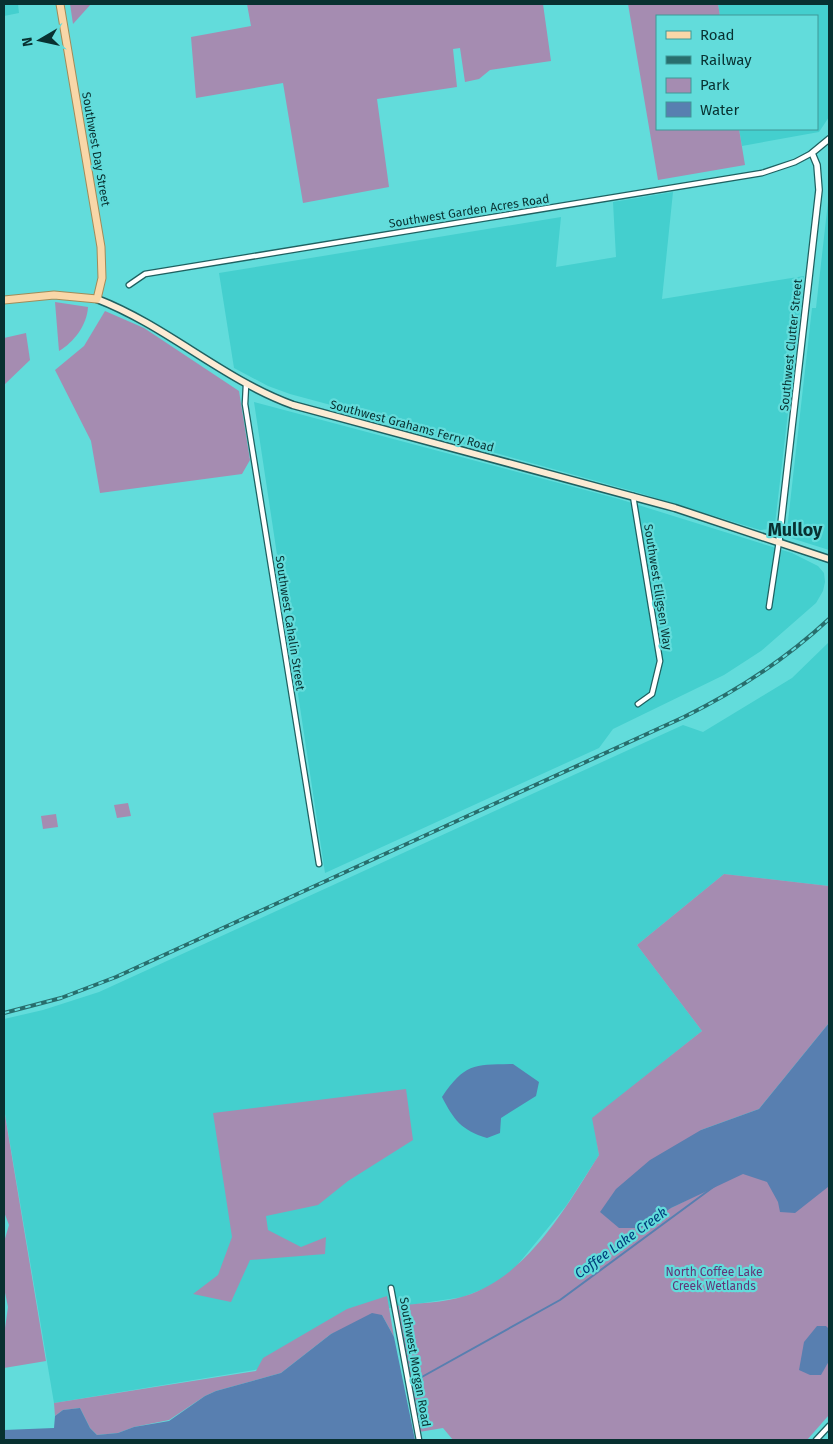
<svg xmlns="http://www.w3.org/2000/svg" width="833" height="1444" viewBox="0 0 833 1444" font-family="'Fira Sans',sans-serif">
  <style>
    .built { fill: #44cfce }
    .green { fill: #a58cb1 }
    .water { fill: #587fb0 }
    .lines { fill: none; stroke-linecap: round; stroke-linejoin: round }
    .stream { stroke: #587fb0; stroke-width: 2 }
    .minor-casing { stroke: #1f6161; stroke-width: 7 }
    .tertiary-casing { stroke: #1f6161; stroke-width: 8 }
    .secondary-casing { stroke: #1f6161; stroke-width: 9 }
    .primary-casing { stroke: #a28c59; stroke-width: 9 }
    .minor { stroke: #fff; stroke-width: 4.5 }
    .tertiary { stroke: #fff; stroke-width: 5.5 }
    .secondary { stroke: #fcebd4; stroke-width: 6 }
    .primary { stroke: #f9d7a8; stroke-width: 7 }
    .rail-casing { stroke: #286e6d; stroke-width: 4 }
    .rail { stroke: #62dcdb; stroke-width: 2; stroke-dasharray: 5.5; stroke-linecap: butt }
    .labels { text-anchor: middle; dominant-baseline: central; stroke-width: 4.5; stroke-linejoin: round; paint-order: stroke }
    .street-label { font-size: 12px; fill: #083131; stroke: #62dcdb }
    .park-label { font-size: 12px; fill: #633578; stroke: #62dcdb }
    .water-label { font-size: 14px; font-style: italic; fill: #003d7a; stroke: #62dcdb }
    .district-label { font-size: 18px; font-weight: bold; fill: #083131; stroke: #62dcdb }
  </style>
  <rect width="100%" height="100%" fill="#62dcdb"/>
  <!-- built -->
  <g class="built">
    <path d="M4 4H18L19 13 4 16Z"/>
    <path d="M718 4H829V117L819 132 742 146 739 129H817V16H720Z"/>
    <path d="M828 168H829V550L791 538 787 530 812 308H816L829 193Z"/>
    <path d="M673 192 662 299 804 276 775 524 772 529 760 530 636 492 405 428V425L290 394 268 386 234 368 219 273 561 217 556 267 616 257 613 202Z"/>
    <path d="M254 402 619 499 792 553 818 566 824 573 825 582 823 591 816 603 761 651 724 675 613 729 599 748 325 873Z"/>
    <path d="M829 642V886L724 874 637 945 702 1031 593 1118 599 1155 566 1206 514 1269 491 1286 463 1297 357 1313 260 1369 54 1403 4 1108V1019L43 1010 99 992 683 725 703 732 792 678Z"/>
  </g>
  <!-- green -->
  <g class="green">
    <path d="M70 4H91L73 24Z"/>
    <path d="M247 4H543L551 61 490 70 479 79 465 82 460 48 453 49 457 87 377 99 389 187 303 203 283 83 196 98 191 37 251 26Z"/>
    <path d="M628 4H718L720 16H657V129H739L745 165 658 180Z"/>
    <path d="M55 302 88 307C87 325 74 342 59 351Z"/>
    <path d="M105 311 144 328 239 391 250 460 242 474 100 493 91 441 55 370 84 346Z"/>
    <path d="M26 333 30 360 4 385V338Z"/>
    <path d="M128 803 131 816 117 818 114 805Z"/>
    <path d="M56 814 58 827 43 829 41 816Z"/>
    <path d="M724 874 829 886V1023L759 1109 701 1130 671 1208 713 1187 731 1175 829 1090V1415L807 1440H453L443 1428 419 1432 396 1306C418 1303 444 1303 465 1296 527 1277 566 1207 599 1155L592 1118 702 1031 637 945Z"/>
    <path d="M406 1089 413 1140 348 1181 318 1205 266 1216 268 1230 301 1247 326 1237 325 1254 250 1260 231 1302 193 1294 218 1275 232 1237 213 1113Z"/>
    <path d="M4 1109 46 1361 4 1368V1335L8 1307 4 1288V1242L9 1225 4 1212Z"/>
    <path d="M387 1296 394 1337 382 1315 331 1334 281 1373 216 1391 205 1396 169 1420 134 1427 118 1433 97 1435 90 1428 80 1408 63 1410 55 1416 54 1403 256 1371 263 1358 347 1309Z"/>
  </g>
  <!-- water -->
  <g class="water">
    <path d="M829 1023 828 1187 795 1213 780 1212 778 1202 767 1182 743 1174 671 1208 641 1228H619L600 1212 616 1189 650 1160 701 1130 759 1109Z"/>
    <path d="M513 1064 539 1082 536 1096 501 1118 500 1133 487 1138C461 1130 454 1120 442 1097 465 1063 474 1065 513 1064Z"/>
    <path d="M372 1313 382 1315 394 1337 415 1440H4V1430L54 1428 55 1416 63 1410 80 1408 90 1428 97 1435 118 1433 134 1427 169 1421 205 1396 216 1391 281 1373 331 1334Z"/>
    <path d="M817 1326H826L829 1329V1361L821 1375H810L799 1370 804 1342Z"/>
  </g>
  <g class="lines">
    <!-- stream -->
    <path class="stream" d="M411 1383 560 1300 716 1185"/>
    <!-- minor casing -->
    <g class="minor-casing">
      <g id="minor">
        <path d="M129 285 145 274 762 173 795 162 812 153"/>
        <path d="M246 385 245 404 319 864"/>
        <path d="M633 496 660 661 652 694 638 704"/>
        <path d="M769 607 779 541"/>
        <path d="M391 1288 419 1440"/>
        <path d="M816 1440 829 1426"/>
      </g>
    </g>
    <!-- tertiary casing -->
    <g class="tertiary-casing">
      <path id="tertiary" d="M779 541 819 190 817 165 812 153 829 139"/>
    </g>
    <!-- secondary casing -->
    <g class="secondary-casing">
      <path id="secondary" d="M97 299C167 326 222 379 293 405L675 508 829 559"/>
    </g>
    <!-- primary casing -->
    <g class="primary-casing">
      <path id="primary" d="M4 300 54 295 97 299 102 278 101 247 60 4"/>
    </g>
    <!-- minor -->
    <use href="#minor" class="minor"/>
    <!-- tertiary -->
    <use href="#tertiary" class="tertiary"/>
    <!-- secondary -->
    <use href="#secondary" class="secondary"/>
    <!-- primary -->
    <use href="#primary" class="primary"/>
    <!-- rail casing -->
    <g class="rail-casing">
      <path id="rail" d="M4 1013 61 998 116 977 684 717C737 691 786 659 829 619"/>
    </g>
    <!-- rail -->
    <use href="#rail" class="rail"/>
  </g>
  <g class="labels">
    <!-- street labels -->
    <g class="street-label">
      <text transform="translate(96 149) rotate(80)">Southwest Day Street</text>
      <text transform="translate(469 211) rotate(-9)">Southwest Garden Acres Road</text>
      <text transform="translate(791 345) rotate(-84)">Southwest Clutter Street</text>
      <text transform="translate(412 426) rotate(15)">Southwest Grahams Ferry Road</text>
      <text transform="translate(658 587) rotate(81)">Southwest Elligsen Way</text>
      <text transform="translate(290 623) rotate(81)">Southwest Cahalin Street</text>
      <text transform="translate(415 1362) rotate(80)">Southwest Morgan Road</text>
    </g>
    <!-- park labels -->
    <g class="park-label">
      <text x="714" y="1272">North Coffee Lake<tspan x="714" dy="14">Creek Wetlands</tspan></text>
    </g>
    <!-- water labels -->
    <g class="water-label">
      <text transform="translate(621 1243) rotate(-36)">Coffee Lake Creek</text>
    </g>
    <!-- district labels -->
    <g class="district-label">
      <text x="795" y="530">Mulloy</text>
    </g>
  </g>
  <!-- border -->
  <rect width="833" height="1444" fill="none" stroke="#083131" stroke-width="10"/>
  <!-- legend -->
  <rect x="656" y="15" width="162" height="115" fill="#62dcdb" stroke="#3e9897"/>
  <rect x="666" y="31" width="25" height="8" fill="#f9d7a8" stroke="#3e9897"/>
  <text x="700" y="40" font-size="15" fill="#083131">Road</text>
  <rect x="666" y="56" width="25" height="8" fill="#286e6d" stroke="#3e9897"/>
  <text x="700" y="65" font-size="15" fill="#083131">Railway</text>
  <rect x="666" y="78" width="25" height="15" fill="#a58cb1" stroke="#3e9897"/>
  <text x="700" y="90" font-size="15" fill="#083131">Park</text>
  <rect x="666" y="102" width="25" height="15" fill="#587fb0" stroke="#3e9897"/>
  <text x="700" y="115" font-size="15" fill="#083131">Water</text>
  <!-- north arrow -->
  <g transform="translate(40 40) rotate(261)" stroke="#62dcdb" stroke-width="4" paint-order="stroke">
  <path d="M0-4L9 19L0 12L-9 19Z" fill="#083131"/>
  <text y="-8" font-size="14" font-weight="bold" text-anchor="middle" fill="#083131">N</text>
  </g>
</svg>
